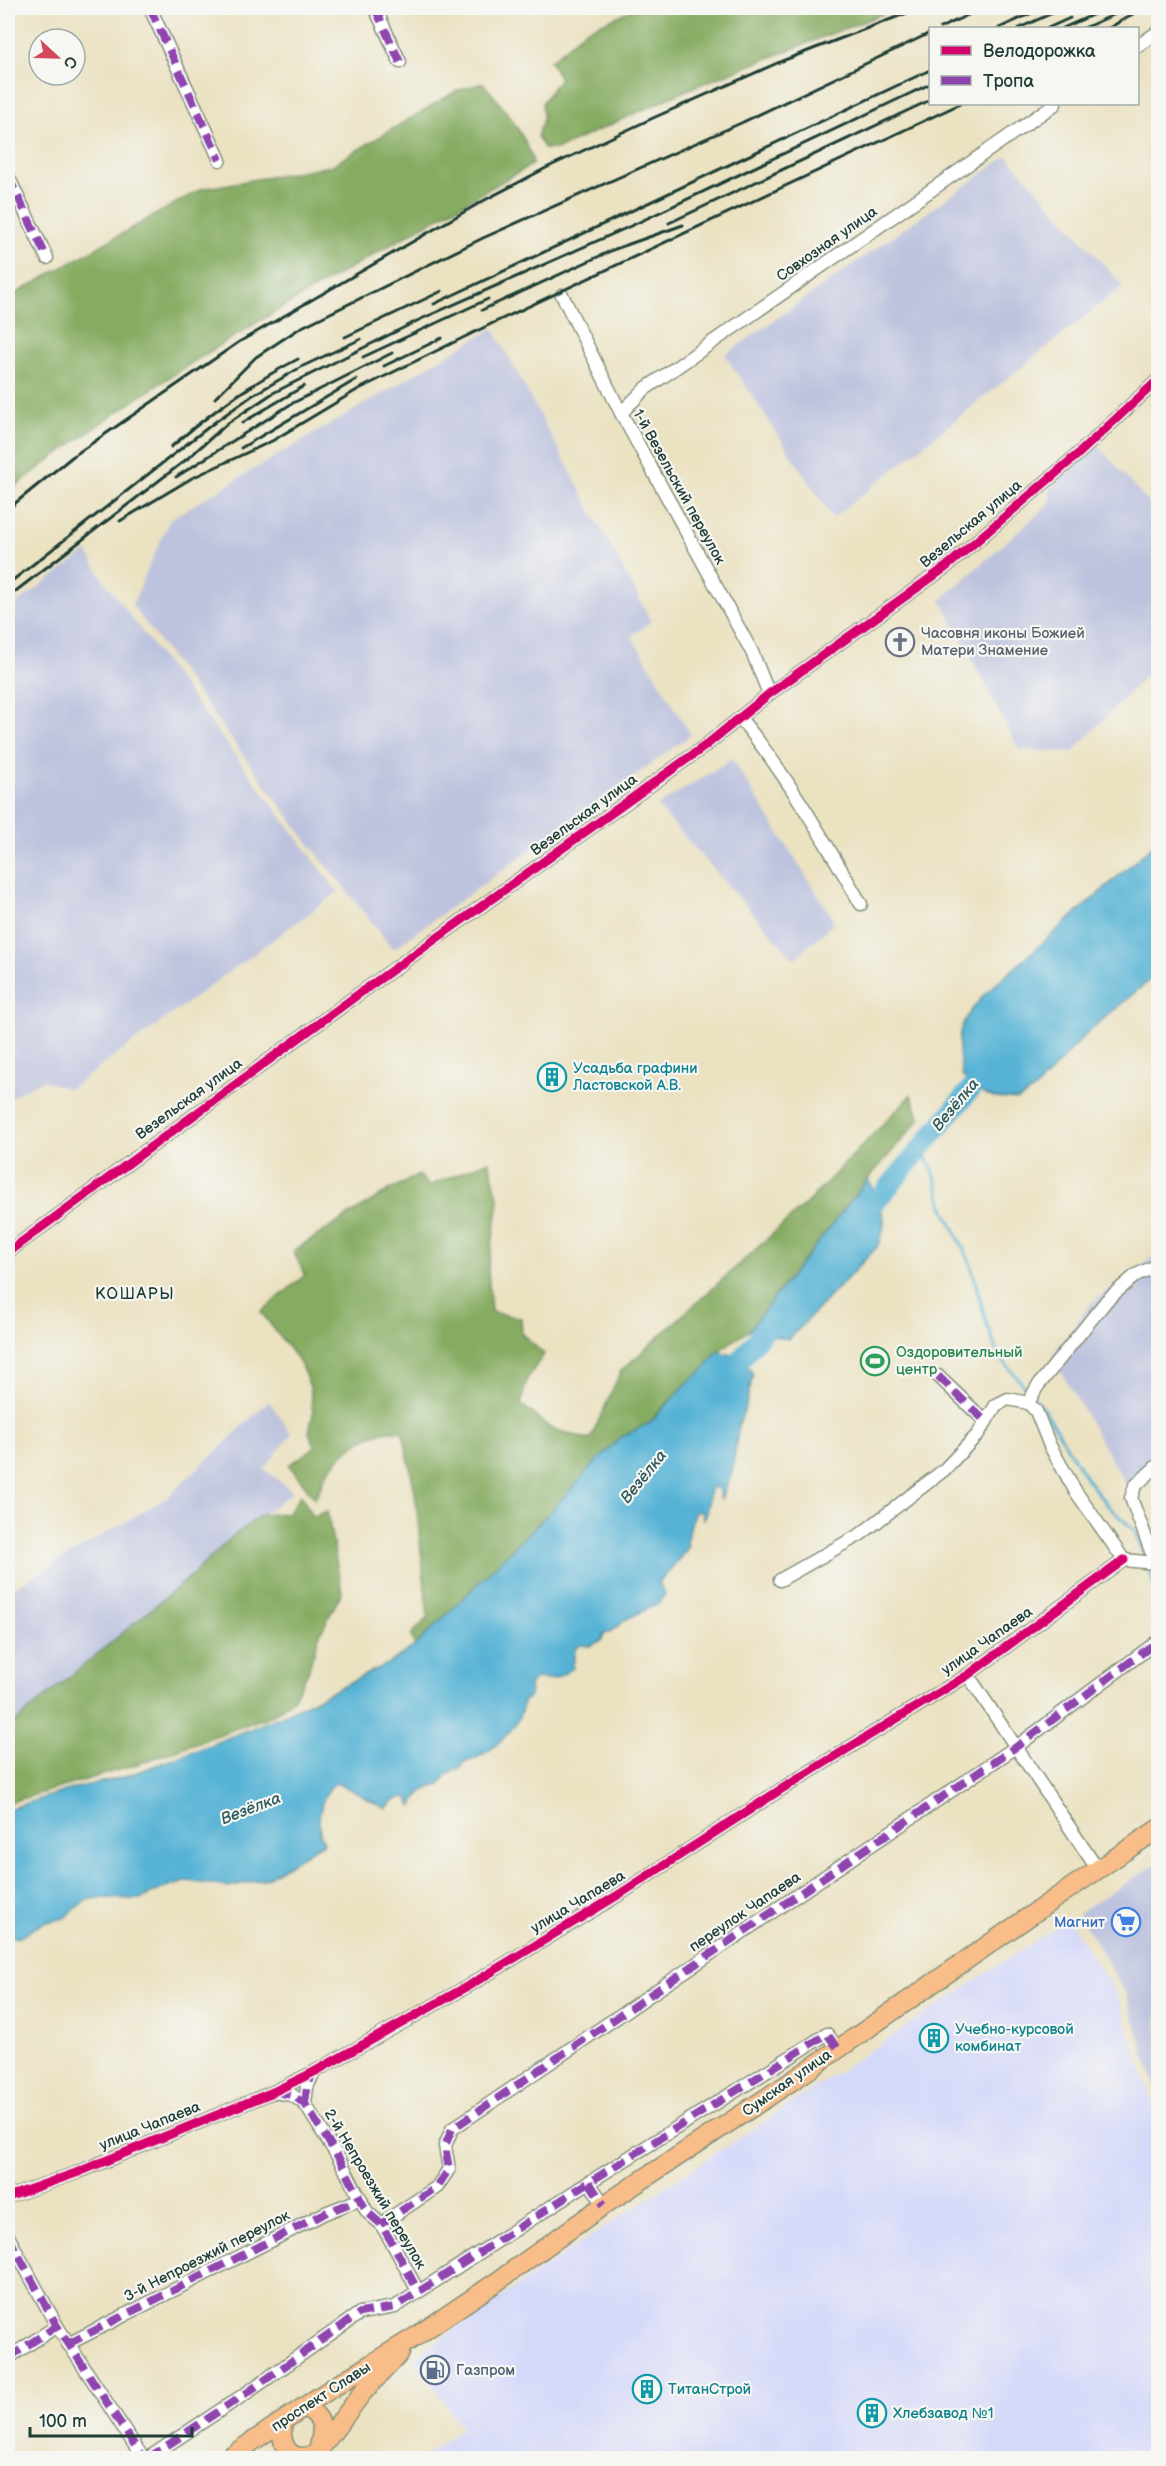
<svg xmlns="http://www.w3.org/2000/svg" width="1166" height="2466" viewBox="0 0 1166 2466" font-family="'Balsamiq Sans',sans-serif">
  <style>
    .built { fill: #d4d8f9 }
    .industrial { fill: #bdc3de }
    .forest { fill: #86ac62; stroke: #52744b; stroke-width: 1.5 }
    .water { fill: #57b3d5; stroke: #3b7884; stroke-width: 1.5 }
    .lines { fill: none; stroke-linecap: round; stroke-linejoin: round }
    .stream { stroke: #57b3d5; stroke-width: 3 }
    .river { stroke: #57b3d5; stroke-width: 20 }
    .street-casing { stroke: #85907b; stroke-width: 15 }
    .primary-casing { stroke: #85907b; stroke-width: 21 }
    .street { stroke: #fff; stroke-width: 12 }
    .primary { stroke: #f8bd88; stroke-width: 18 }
    .rail { stroke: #1f3d34; stroke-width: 3 }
    .quiet { stroke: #8e44ad; stroke-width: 8; stroke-dasharray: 15 8; stroke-linecap: butt }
    .cycleway-casing { stroke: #f6f6f2; stroke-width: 13 }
    .cycleway { stroke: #d6006c; stroke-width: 9 }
    .labels { text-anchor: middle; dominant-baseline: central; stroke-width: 4.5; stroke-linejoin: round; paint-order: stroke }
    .street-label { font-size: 15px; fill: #1f3d34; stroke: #f6f6f2 }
    .worship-label { font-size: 15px; fill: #5b616d; stroke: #f6f6f2; text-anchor: start }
    .culture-label { font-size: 15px; fill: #0d838f; stroke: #f6f6f2; text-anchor: start }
    .leisure-label { font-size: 15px; fill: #27864d; stroke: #f6f6f2; text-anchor: start }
    .shop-label { font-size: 15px; fill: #366cbe; stroke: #f6f6f2; text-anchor: end }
    .service-label { font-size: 15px; fill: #4e5e75; stroke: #f6f6f2; text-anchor: start }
    .water-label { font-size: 16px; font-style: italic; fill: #2d5a5c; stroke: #f6f6f2 }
    .neighbourhood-label { font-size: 16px; letter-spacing: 1.5px; fill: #1f3d34; stroke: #f6f6f2 }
  </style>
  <rect width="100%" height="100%" fill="#f6f6f2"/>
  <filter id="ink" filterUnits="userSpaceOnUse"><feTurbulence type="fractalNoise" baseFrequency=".0167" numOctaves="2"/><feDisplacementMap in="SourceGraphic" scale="12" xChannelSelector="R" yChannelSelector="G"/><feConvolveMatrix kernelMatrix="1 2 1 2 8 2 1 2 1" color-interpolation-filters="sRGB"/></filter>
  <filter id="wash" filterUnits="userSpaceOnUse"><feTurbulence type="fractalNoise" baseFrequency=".008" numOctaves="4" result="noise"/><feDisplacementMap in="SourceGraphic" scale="24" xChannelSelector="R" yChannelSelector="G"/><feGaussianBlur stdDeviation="1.35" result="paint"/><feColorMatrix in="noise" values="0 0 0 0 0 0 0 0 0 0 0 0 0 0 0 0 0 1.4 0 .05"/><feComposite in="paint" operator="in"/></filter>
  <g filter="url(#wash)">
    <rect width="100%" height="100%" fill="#ebe2c2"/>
    <!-- built -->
    <path class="built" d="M1068 1919 1117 1995 1158 2120V2458H422L462 2428 413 2358 539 2271Z"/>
    <!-- industrial -->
    <g class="industrial">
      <path d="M1007 156 1123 286 833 518 725 355Z"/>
      <path d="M493 328 651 621 632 636 691 735 393 949 307 841 132 605 170 519Z"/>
      <path d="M1098 445 1158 514V662L1073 752 1019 750 941 600 1050 503V486Z"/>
      <path d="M87 551 102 578 338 892 70 1089 42 1080 8 1099V610Z"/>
      <path d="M732 759 835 922 794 959 657 806Z"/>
      <path d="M1158 1254V1469L1128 1489 1052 1356 1091 1303Z"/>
      <path d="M269 1401 292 1434 264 1469 293 1492 232 1537 191 1576 8 1728V1591L168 1497Z"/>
      <path d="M1158 1863V2095L1125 1992 1078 1913Z"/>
    </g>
    <!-- forest -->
    <g class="forest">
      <path d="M636 8H898L691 88 557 149H545L537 137 543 119 542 103 560 78 550 61 586 30Z"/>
      <path d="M483 83C500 103 529 138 533 164 354 266 170 364 8 492V298L201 189 331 166 456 91Z"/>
      <path d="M911 1095 920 1119 868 1179 748 1331 718 1351 706 1367 660 1410 650 1423 623 1436 592 1466 551 1511 415 1646 411 1635 428 1617 415 1493 403 1432C376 1426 346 1448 330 1469 323 1477 320 1490 315 1499L289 1465 315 1447 309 1432 313 1414 310 1387 300 1363 261 1312 305 1275 293 1251 389 1190 419 1175 429 1186 489 1161 499 1202 488 1269 491 1312 521 1318 522 1334 544 1354 527 1379 521 1404 550 1428 590 1440 621 1371 807 1203Z"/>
      <path d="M301 1495 313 1517 327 1511 342 1592 319 1636 308 1672 293 1699 273 1715 132 1766 8 1803V1728L191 1576 232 1537 261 1515 288 1513Z"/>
    </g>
    <!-- water -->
    <g class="water">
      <path d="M1158 841V973L1089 1031 1034 1090 1018 1100 994 1098 980 1092 962 1076C956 1033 956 1027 985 994Z"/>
      <path d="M868 1179C880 1207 892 1218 877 1247L789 1339 748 1331Z"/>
      <path d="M718 1351 743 1359 753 1374 746 1406 739 1424 732 1472 721 1499 718 1488 711 1487C706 1500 711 1505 703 1519L702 1513 698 1511 694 1513 687 1539 688 1548 659 1583 665 1594 660 1602 625 1620 610 1633H604L602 1640 590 1646 581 1645 575 1649 573 1668C567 1672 561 1676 555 1678 543 1683 540 1671 529 1686L530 1696 523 1702C521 1729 487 1757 462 1763L461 1767 446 1775 440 1785C427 1787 417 1793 413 1806L409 1803V1798C400 1795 392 1802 386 1808 368 1801 354 1789 335 1783 320 1795 314 1825 324 1842L267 1878 228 1887 188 1881 162 1889 140 1899 98 1898 86 1900 64 1918 43 1923 18 1938 8 1936V1809L72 1789 124 1777 200 1749 282 1716 389 1663 415 1646 551 1511 592 1466 623 1436 650 1423 684 1386 704 1369Z"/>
    </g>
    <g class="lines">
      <!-- stream -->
      <g class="stream">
        <path d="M921 1148 934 1173 942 1204 970 1262 986 1322 998 1355 1029 1392"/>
        <path d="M1036 1399 1046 1412 1086 1478 1109 1507 1135 1531 1145 1558"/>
        <path d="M1148 1567 1158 1599"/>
      </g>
      <!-- river -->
      <g class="river">
        <path d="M861 1220 990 1066"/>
        <path d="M723 1380 778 1315"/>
      </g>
    </g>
  </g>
  <g filter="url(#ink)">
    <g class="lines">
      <!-- street casing -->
      <g class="street-casing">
        <g id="street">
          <path d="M150 8 220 160"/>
          <path d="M375 8 400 62"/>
          <path d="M1138 46 1158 32"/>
          <path d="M8 176 47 258"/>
          <path d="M562 295 621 413 752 652 769 694"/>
          <path d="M621 413 645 389 1055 104"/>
          <path d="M740 718C787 775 824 840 861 904"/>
          <path d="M8 1252 356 996 705 746 769 694 946 567 1077 455 1158 380"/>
          <path d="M938 1376 986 1422"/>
          <path d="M1028 1403 1037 1387 1107 1300 1136 1275 1158 1265"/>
          <path d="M1158 1465 1135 1486 1131 1498 1158 1570"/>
          <path d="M1124 1560 1155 1563"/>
          <path d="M780 1580 861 1534 944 1470 978 1434 996 1405 1008 1399 1028 1403 1036 1411 1050 1446 1076 1492 1124 1560"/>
          <path d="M968 1675 1098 1870"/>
          <path d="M274 2092 292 2095 305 2104 340 2160 367 2212 381 2224 395 2248 418 2291"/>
          <path d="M305 2104 307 2087 314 2072"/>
          <path d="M589 2182 604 2205"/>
          <path d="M8 2197 76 2173 273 2092 314 2072 470 1985 623 1892 780 1790 968 1675 1124 1560"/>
          <path d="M381 2224 437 2187 449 2169 445 2146 452 2129 1016 1747 1158 1641"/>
          <path d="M8 2236 57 2326 143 2458"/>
          <path d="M68 2344 325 2213 361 2199"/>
          <path d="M8 2358 57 2326"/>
          <path d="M148 2458 248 2392 360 2313 395 2307 580 2188 827 2034 837 2047"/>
        </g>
      </g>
      <!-- primary casing -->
      <g class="primary-casing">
        <g id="primary">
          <path d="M305 2407C323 2417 324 2428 319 2447"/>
          <path d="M283 2421C279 2445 288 2463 315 2455"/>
          <path d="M228 2458 332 2388 415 2337 498 2281 604 2205 798 2077 1057 1897 1158 1829"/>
          <path d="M313 2458 363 2392 400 2353"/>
        </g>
      </g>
      <!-- street -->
      <use href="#street" class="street"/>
      <!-- primary -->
      <use href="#primary" class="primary"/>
      <!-- rail -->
      <g class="rail">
        <path d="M940 28 983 8"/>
        <path d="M999 28 1030 14"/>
        <path d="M1019 28 1064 8"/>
        <path d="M1048 28 1070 18"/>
        <path d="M1063 28 1108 8"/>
        <path d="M1084 28 1129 8"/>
        <path d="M1109 28 1143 8"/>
        <path d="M669 223 930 100"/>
        <path d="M434 304 930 70"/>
        <path d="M482 310 615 249 683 225"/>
        <path d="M345 337 442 291"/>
        <path d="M363 357 488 299"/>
        <path d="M384 366 442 338"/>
        <path d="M215 398 256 357 300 328 483 238 741 123 930 33"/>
        <path d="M242 423 304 386"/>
        <path d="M171 447C211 412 251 383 298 359"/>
        <path d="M241 448 357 379"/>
        <path d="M176 477 291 404 392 353"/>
        <path d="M8 509 72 457 239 342 483 201 546 168 653 118 782 61 920 8"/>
        <path d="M120 521 192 478 272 441 357 390 491 324 960 104"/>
        <path d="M8 584 215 422 253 395 303 366 361 339"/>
        <path d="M8 597 187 459 228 423 273 393 419 320 633 225 930 84"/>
      </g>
      <!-- quiet -->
      <g class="quiet">
        <path d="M150 8 220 160"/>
        <path d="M375 8 400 62"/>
        <path d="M8 176 47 258"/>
        <path d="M938 1376 986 1422"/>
        <path d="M275 2092 292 2095 305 2104 340 2160 367 2212 381 2224 395 2248 418 2291"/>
        <path d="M305 2104 307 2087 314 2072"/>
        <path d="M589 2182 604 2205"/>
        <path d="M381 2224 437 2187 449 2169 445 2146 452 2129 1016 1747 1158 1641"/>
        <path d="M8 2236 57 2326 143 2458"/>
        <path d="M68 2344 325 2213 361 2199"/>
        <path d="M8 2358 57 2326"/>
        <path d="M148 2458 248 2392 360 2313 395 2307 580 2188 827 2034 837 2047"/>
      </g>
      <!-- cycleway casing -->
      <g class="cycleway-casing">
        <g id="cycleway">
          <path d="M8 1252 356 996 705 746 769 694 946 567 1077 455 1158 380"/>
          <path d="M8 2197 76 2173 273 2092 314 2072 470 1985 623 1892 780 1790 968 1675 1124 1560"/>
        </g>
      </g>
      <!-- cycleway -->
      <use href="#cycleway" class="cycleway"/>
    </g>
  </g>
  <!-- icons -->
  <defs>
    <g id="church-ring" transform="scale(1.5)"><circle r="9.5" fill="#f6f6f2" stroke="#6b7280" stroke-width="1.5"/><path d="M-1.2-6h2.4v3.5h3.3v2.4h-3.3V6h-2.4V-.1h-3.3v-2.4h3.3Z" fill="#6b7280"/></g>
    <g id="building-ring" transform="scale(1.5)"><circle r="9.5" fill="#f6f6f2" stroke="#0f9aa8" stroke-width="1.5"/><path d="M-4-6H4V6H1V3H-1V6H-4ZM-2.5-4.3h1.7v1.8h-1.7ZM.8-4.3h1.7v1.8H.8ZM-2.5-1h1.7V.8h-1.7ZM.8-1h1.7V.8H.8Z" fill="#0f9aa8"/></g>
    <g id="stadium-ring" transform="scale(1.5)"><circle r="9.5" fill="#f6f6f2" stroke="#2e9e5b" stroke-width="1.5"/><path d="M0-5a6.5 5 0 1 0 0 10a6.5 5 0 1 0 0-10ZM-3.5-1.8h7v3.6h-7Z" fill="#2e9e5b"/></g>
    <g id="supermarket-ring" transform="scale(1.5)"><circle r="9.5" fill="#f6f6f2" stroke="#3f7fe0" stroke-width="1.5"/><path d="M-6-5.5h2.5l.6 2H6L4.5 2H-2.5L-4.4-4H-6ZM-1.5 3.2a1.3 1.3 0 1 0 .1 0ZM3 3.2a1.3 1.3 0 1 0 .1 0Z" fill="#3f7fe0"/></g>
    <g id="fuel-ring" transform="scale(1.5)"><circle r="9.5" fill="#f6f6f2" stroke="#5c6f8a" stroke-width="1.5"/><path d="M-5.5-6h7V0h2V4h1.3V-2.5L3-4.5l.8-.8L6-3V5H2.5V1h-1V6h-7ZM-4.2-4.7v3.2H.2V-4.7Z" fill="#5c6f8a"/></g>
  </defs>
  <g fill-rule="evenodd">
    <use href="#church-ring" x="900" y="642"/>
    <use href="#building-ring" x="552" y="1077"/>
    <use href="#stadium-ring" x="875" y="1361"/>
    <use href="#supermarket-ring" x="1126" y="1922"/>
    <use href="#building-ring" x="934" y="2038"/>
    <use href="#fuel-ring" x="435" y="2370"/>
    <use href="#building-ring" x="647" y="2389"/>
    <use href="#building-ring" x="872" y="2413"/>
  </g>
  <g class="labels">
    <!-- street labels -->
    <g class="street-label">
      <text transform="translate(827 244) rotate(-35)">Совхозная улица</text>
      <text transform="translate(679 487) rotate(61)">1-й Везельский переулок</text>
      <text transform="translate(971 524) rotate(-40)">Везельская улица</text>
      <text transform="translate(584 815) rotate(-36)">Везельская улица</text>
      <text transform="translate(189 1099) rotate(-36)">Везельская улица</text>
      <text transform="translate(987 1641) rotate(-35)">улица Чапаева</text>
      <text transform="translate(578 1902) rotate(-31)">улица Чапаева</text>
      <text transform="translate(745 1912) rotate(-34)">переулок Чапаева</text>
      <text transform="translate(787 2083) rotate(-35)">Сумская улица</text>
      <text transform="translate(150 2126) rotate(-22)">улица Чапаева</text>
      <text transform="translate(375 2189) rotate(59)">2-й Непроезжий переулок</text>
      <text transform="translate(207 2256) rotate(-27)">3-й Непроезжий переулок</text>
      <text transform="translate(321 2397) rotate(-33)">проспект Славы</text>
    </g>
    <!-- worship labels -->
    <g class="worship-label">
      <text x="921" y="633">Часовня иконы Божией<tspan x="921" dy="17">Матери Знамение</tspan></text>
    </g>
    <!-- culture labels -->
    <g class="culture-label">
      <text x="573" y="1068">Усадьба графини<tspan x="573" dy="17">Ластовской А.В.</tspan></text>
      <text x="955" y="2029">Учебно-курсовой<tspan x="955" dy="17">комбинат</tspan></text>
      <text x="668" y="2389">ТитанСтрой</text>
      <text x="893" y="2413">Хлебзавод №1</text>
    </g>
    <!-- leisure labels -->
    <g class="leisure-label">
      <text x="896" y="1352">Оздоровительный<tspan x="896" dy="17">центр</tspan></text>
    </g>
    <!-- shop labels -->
    <g class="shop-label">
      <text x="1105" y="1922">Магнит</text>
    </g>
    <!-- service labels -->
    <g class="service-label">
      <text x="456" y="2370">Газпром</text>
    </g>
    <!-- water labels -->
    <g class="water-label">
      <text transform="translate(956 1105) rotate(-50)">Везёлка</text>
      <text transform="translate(644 1477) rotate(-51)">Везёлка</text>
      <text transform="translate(251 1809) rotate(-21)">Везёлка</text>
    </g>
    <!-- neighbourhood labels -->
    <g class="neighbourhood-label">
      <text x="135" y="1294">КОШАРЫ</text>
    </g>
  </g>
  <!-- margin -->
  <rect width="1166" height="2466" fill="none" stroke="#f6f6f2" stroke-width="30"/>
  <!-- legend -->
  <rect x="929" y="27" width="210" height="78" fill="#f6f6f2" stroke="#a0aca6" stroke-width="1.5"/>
  <rect x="941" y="46" width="30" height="9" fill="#d6006c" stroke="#a0aca6" stroke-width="1.5"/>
  <text x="983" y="57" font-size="18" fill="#1f3d34">Велодорожка</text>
  <rect x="941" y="76" width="30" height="9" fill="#8e44ad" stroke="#a0aca6" stroke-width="1.5"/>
  <text x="983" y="87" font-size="18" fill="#1f3d34">Тропа</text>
  <!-- north arrow -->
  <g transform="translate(57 57) rotate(112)"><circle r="28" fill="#f6f6f2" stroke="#a0aca6" stroke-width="1.5"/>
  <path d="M0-4.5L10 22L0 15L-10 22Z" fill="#d1495b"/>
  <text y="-9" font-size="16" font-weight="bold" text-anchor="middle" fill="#1f3d34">С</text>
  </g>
  <!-- scale -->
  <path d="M30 2427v9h162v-9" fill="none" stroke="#1f3d34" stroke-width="3"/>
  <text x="39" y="2427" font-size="18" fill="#1f3d34" stroke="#f6f6f2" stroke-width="4.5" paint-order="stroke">100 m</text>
</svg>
